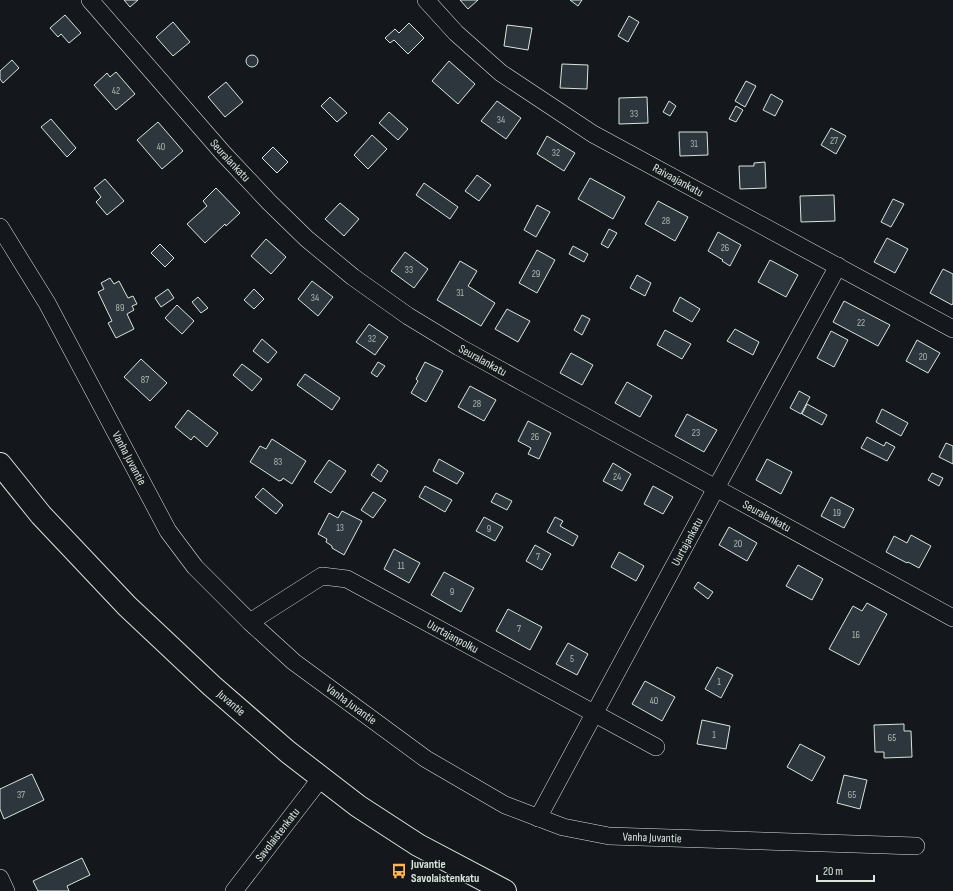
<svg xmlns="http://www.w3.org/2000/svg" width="953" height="891" viewBox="0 0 953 891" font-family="'Sofia Sans Condensed',sans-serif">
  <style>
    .building { fill: #2c363c; stroke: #d8e6dc }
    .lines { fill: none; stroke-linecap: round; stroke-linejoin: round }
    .minor-casing { stroke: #d8e6dc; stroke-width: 18 }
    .secondary-casing { stroke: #d8e6dc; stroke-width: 24 }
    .minor { stroke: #14181c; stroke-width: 17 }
    .secondary { stroke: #14181c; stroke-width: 22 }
    .labels { text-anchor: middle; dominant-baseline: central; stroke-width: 3; stroke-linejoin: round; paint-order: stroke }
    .number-label { font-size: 10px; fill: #adbab4 }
    .street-label { font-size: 12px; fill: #d8e6dc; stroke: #14181c }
    .poi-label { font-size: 12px; font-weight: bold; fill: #d8e6dc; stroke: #14181c; text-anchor: start }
  </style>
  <rect width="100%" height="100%" fill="#14181c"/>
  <!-- building -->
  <g class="building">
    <path d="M124 0H138L130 7Z"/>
    <path d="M460 0H478L468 9Z"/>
    <path d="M570 0H582L578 6Z"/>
    <path d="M65 15 81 33 69 43 61 34 58 37 50 28Z"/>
    <path d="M629 16 639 22 628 42 618 36Z"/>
    <path d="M173 22 190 42 173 56 156 37Z"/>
    <path d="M409 23 424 38 408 54 394 40 390 43 385 38 395 29 399 33Z"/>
    <path d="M507 25 532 28 528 50 504 46Z"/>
    <circle cx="252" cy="61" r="6"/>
    <path d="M12 60 19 68 3 83 0 79V71Z"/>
    <path d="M449 61 475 84 458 104 432 81Z"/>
    <path d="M562 64 588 65 587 89 560 88Z"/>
    <path d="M116 72 135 94 116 110 94 85 107 73 110 77Z"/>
    <path d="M746 81 756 86 745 107 735 101Z"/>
    <path d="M226 82 243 102 225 117 208 97Z"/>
    <path d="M771 94 783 101 775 116 763 110Z"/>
    <path d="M330 97 347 113 337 122 321 106Z"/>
    <path d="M647 97 648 123 619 124V98Z"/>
    <path d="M497 101 521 118 506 139 481 121Z"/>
    <path d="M669 101 676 106 670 116 663 112Z"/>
    <path d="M736 106 743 110 736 122 729 119Z"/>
    <path d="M389 112 408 129 398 140 379 123Z"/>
    <path d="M51 119 76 148 67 157 41 127Z"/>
    <path d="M158 122 183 151 162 169 137 140Z"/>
    <path d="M831 128 846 136 836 154 821 145Z"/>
    <path d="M679 132H707L708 155 680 156Z"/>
    <path d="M372 135 387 149 368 169 354 155Z"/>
    <path d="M547 136 575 153 564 171 537 154Z"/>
    <path d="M273 147 288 162 277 173 262 158Z"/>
    <path d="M765 162 766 188 740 189 739 166H754V163Z"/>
    <path d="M477 175 491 185 479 201 465 191Z"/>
    <path d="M590 178 625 197 613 219 578 199Z"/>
    <path d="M105 179 124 201 107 215 96 202 101 197 94 188Z"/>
    <path d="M424 183 458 207 450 219 416 195Z"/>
    <path d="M216 188 240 213 226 226 225 224 205 243 187 224 207 206 203 201Z"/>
    <path d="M834 195 835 221 801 222 800 196Z"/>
    <path d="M893 199 904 204 891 227 881 222Z"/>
    <path d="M658 201 688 217 675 241 645 224Z"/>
    <path d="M340 203 359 219 344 236 325 219Z"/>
    <path d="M537 205 550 212 536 237 524 230Z"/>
    <path d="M609 229 617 233 608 248 601 244Z"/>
    <path d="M718 232 741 245 730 266 722 261 723 260 708 251Z"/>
    <path d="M887 238 908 249 895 273 874 262Z"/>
    <path d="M266 239 286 257 271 274 251 256Z"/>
    <path d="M160 244 174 258 165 267 151 253Z"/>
    <path d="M573 246 588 254 584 262 569 254Z"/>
    <path d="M537 250 555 260 537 293 519 283Z"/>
    <path d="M405 252 428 269 414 288 391 271Z"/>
    <path d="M770 260 798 275 786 297 758 282Z"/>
    <path d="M460 261 477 271 468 286 495 303 481 326 437 300Z"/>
    <path d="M943 269 953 274V303L952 305 930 293Z"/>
    <path d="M637 275 651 283 645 296 630 288Z"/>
    <path d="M110 278 114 284 119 281 128 298 133 296 137 304 132 306 134 310 127 314 134 329 116 338 108 323 112 321 98 292 104 289 101 283Z"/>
    <path d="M312 281 333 297 318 316 298 299Z"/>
    <path d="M168 289 174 298 161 307 155 298Z"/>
    <path d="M254 289 264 299 254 309 244 300Z"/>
    <path d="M198 297 208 308 201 313 192 302Z"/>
    <path d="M680 297 700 309 692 322 673 311Z"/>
    <path d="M844 301 890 325 878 346 833 322Z"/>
    <path d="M177 305 194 321 182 334 165 318Z"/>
    <path d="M507 309 530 321 518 342 495 329Z"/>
    <path d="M582 315 590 319 582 335 574 330Z"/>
    <path d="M369 324 388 337 375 355 356 342Z"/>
    <path d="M735 329 759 342 753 355 727 341Z"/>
    <path d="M665 330 691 344 682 359 657 345Z"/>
    <path d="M831 331 848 340 834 367 817 358Z"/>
    <path d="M262 339 277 352 268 363 253 351Z"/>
    <path d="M917 340 940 353 928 373 906 361Z"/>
    <path d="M571 353 593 365 582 385 560 373Z"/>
    <path d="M141 359 167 383 150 401 124 377Z"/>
    <path d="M378 362 385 366 377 377 371 373Z"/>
    <path d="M425 362 443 371 426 402 411 393 418 381 416 379Z"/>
    <path d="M242 364 262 379 252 391 233 375Z"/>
    <path d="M305 374 340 398 332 410 297 385Z"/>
    <path d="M627 382 652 396 640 417 615 403Z"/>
    <path d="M470 386 496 400 484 421 458 407Z"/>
    <path d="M799 391 810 397 801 414 790 408Z"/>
    <path d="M807 404 827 415 822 425 802 414Z"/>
    <path d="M882 409 908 423 901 436 876 422Z"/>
    <path d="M188 410 218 433 207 447 194 436 191 440 175 427Z"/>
    <path d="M687 414 717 430 704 452 675 436Z"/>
    <path d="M528 421 551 433 539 459 528 454 531 448 518 441Z"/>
    <path d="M867 437 884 446 886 442 895 447 887 461 861 448Z"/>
    <path d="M272 439 306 461 292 484 283 478 282 480 279 481 250 462 260 446 266 449Z"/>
    <path d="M946 443 953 446V464L939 457Z"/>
    <path d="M439 459 464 473 457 484 433 471Z"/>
    <path d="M767 459 792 472 781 494 756 480Z"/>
    <path d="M329 460 346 471 331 493 314 482Z"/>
    <path d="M613 463 631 474 622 491 603 481Z"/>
    <path d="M378 464 388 471 381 482 371 475Z"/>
    <path d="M932 473 943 478 939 486 928 480Z"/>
    <path d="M425 486 452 500 445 512 419 497Z"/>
    <path d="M653 486 673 497 663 514 644 504Z"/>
    <path d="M263 488 283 505 276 514 255 497Z"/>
    <path d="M373 492 386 500 373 518 361 510Z"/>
    <path d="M496 493 512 501 507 510 491 502Z"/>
    <path d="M831 497 854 509 844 528 821 516Z"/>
    <path d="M342 511 362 521 344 555 332 548V546L326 542 327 539 318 534 329 513 338 518Z"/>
    <path d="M484 517 503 527 495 541 476 531Z"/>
    <path d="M555 517 563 521 560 526 578 536 573 546 547 532Z"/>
    <path d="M729 527 757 543 747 561 719 545Z"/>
    <path d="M911 535 931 546 919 568 908 562 907 563 886 552 894 536 907 543Z"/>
    <path d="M535 545 551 554 542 570 526 561Z"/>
    <path d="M394 549 420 563 409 583 384 569Z"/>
    <path d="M619 552 644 566 636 581 611 567Z"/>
    <path d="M798 565 823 579 812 600 786 586Z"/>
    <path d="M444 572 474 588 461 612 431 595Z"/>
    <path d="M698 582 713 592 708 599 694 588Z"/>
    <path d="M867 603 887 614 859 665 829 649 853 606 862 611Z"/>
    <path d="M508 609 542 627 530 650 496 631Z"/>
    <path d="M568 643 588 654 577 675 556 664Z"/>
    <path d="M717 667 733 675 721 698 705 689Z"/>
    <path d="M645 681 675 697 662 721 632 704Z"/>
    <path d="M702 720 730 726 726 749 697 744Z"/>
    <path d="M904 724V731H911L912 757 884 758V752H875L874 725Z"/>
    <path d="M800 744 825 757 812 781 787 767Z"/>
    <path d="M32 774 44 800 4 819 0 809V789Z"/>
    <path d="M844 775 867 780 860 809 837 803Z"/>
    <path d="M82 858 90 875 67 886 69 891H38L33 881Z"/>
  </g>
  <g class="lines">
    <!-- minor casing -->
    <g class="minor-casing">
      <g id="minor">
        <path id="s1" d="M90 0 223 153 269 202 307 239 353 277 408 316 459 347 524 383 953 618"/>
        <path id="s2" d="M426 0 456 33 501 73 593 134 953 329"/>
        <path id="s3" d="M0 227 47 303 168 531 195 567 250 622 294 662 426 759 505 805 563 827 609 836 916 846"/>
        <path id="s4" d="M250 622 322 576 347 579 656 747"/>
        <path id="s5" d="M538 818 716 488 838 266"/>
        <path d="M0 878 6 891"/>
        <path id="s6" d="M234 891 321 778"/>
      </g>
    </g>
    <!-- secondary casing -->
    <g class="secondary-casing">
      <g id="secondary">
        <path id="s7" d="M0 464 41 515 127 606 212 686 288 752 358 806 418 845 505 891"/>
      </g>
    </g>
    <!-- minor -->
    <use href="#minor" class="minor"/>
    <!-- secondary -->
    <use href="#secondary" class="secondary"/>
  </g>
  <!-- icons -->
  <defs>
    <g id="bus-bare" transform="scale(1.2)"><path d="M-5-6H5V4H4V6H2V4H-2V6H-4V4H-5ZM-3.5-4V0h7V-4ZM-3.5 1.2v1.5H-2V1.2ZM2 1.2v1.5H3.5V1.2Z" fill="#ffb74d" stroke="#14181c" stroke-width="2.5" paint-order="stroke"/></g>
  </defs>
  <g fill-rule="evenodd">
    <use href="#bus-bare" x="399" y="871"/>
  </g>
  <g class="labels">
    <!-- number labels -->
    <g class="number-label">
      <text x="116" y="91">42</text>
      <text x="634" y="114">33</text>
      <text x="501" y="120">34</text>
      <text x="834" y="141">27</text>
      <text x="694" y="144">31</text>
      <text x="161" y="147">40</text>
      <text x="556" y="153">32</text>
      <text x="666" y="221">28</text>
      <text x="725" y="248">26</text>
      <text x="409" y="270">33</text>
      <text x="536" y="274">29</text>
      <text x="460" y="293">31</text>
      <text x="315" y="298">34</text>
      <text x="120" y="308">89</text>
      <text x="861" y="323">22</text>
      <text x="372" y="339">32</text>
      <text x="923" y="357">20</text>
      <text x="145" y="380">87</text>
      <text x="477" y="404">28</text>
      <text x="696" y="433">23</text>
      <text x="535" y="437">26</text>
      <text x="278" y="462">83</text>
      <text x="617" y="477">24</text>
      <text x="837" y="513">19</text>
      <text x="340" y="528">13</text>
      <text x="489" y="529">9</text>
      <text x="738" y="544">20</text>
      <text x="538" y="557">7</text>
      <text x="401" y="566">11</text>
      <text x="452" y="592">9</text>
      <text x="519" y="629">7</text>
      <text x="856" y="635">16</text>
      <text x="572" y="659">5</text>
      <text x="719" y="682">1</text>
      <text x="654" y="701">40</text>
      <text x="714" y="735">1</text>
      <text x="892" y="738">65</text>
      <text x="21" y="795">37</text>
      <text x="852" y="795">65</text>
    </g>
    <!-- street labels -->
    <g class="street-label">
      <text stroke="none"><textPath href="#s1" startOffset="213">Seuralankatu</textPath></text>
      <text stroke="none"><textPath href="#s2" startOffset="312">Raivaajankatu</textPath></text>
      <text stroke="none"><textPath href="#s1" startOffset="537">Seuralankatu</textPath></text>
      <text stroke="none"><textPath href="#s3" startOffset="265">Vanha Juvantie</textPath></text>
      <text stroke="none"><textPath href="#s1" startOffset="861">Seuralankatu</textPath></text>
      <text stroke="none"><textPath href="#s5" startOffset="314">Uurtajankatu</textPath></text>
      <text stroke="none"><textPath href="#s4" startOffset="231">Uurtajanpolku</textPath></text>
      <text stroke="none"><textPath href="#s7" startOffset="333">Juvantie</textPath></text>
      <text stroke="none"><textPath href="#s3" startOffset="601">Vanha Juvantie</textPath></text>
      <text stroke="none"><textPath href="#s6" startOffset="71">Savolaistenkatu</textPath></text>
      <text stroke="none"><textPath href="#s3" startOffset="937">Vanha Juvantie</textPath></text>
    </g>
    <!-- poi labels -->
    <g class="poi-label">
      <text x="411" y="864">Juvantie<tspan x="411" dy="14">Savolaistenkatu</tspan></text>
    </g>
  </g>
  <!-- scale -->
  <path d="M817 875v6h57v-6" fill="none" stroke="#d8e6dc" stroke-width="2"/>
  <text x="823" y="875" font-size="12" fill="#d8e6dc" stroke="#14181c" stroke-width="3" paint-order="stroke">20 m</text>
</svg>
